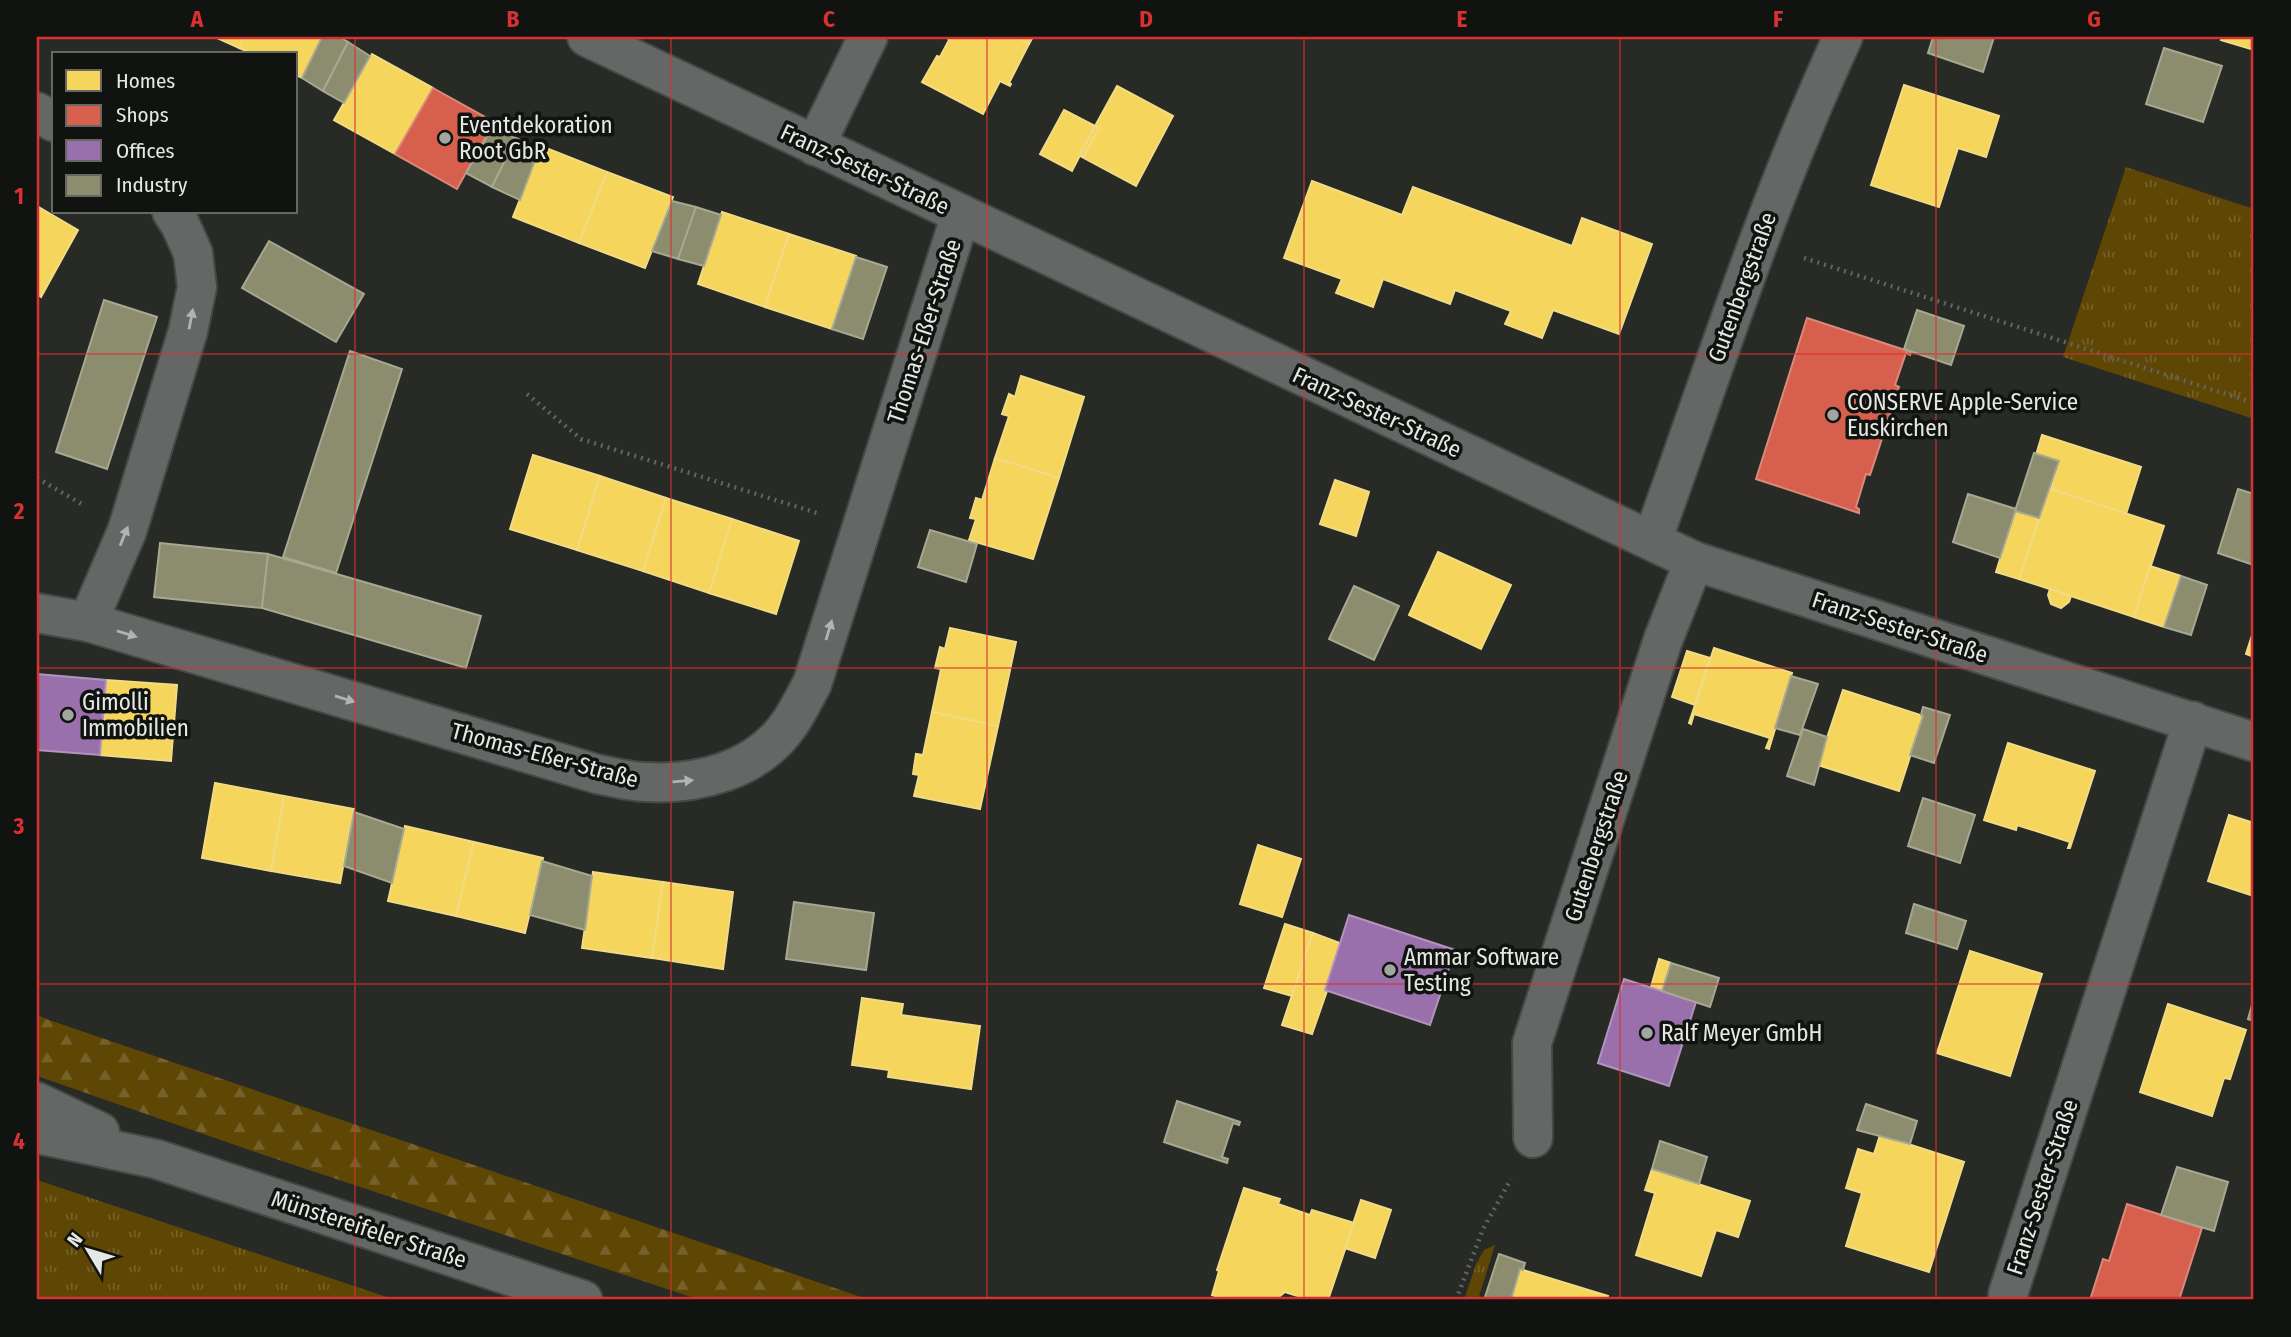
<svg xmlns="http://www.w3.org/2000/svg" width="2291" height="1337" viewBox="0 0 2291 1337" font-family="'Fira Sans Condensed',sans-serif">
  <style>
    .grass { fill: url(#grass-tufts) }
    .forest { fill: url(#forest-firs) }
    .homes { fill: #f6d55c; stroke: #f1db84; stroke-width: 2 }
    .shops { fill: #d6604d; stroke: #da897a; stroke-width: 2 }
    .offices { fill: #9970ab; stroke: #b094bc; stroke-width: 2 }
    .industry { fill: #8c8c6e; stroke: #a7a891; stroke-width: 2 }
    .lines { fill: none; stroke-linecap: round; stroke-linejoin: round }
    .minor-casing { stroke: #454844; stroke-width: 42 }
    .path { stroke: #626461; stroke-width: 4.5; stroke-dasharray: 2 5; stroke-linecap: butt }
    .minor { stroke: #656766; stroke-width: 38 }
    .oneway { fill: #b2b4b1 }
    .grid { fill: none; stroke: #d73231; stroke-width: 2; stroke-opacity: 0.55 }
    .poi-dot { fill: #a2a6a0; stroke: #111310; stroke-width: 2.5 }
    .labels { text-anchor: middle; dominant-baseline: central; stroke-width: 7; stroke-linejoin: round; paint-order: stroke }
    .poi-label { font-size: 23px; fill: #e5e8e3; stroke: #111310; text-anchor: start }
    .street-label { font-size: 23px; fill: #e5e8e3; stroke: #111310 }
    .neatline { fill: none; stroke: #d73231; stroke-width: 2.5 }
    .grid-label { font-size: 23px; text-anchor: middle; font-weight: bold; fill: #d73231 }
  </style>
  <defs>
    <pattern id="grass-tufts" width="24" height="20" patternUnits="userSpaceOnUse" patternTransform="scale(1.75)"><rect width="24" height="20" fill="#5e4605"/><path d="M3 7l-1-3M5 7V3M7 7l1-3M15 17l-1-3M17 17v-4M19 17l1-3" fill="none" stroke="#756129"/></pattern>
    <pattern id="forest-firs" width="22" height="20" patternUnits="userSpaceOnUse" patternTransform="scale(1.75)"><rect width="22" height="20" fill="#5e4605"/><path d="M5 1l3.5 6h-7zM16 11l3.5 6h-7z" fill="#756129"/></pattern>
  </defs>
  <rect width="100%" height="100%" fill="#272a25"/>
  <!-- grass -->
  <g class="grass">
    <path d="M2126 167 2254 209V419L2063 357Z"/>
    <path d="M37 1180 396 1300H37Z"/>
    <path d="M1495 1245 1478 1300H1464L1476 1264 1484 1250Z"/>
  </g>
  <!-- forest -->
  <path class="forest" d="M37 1015 49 1020 870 1300H700L267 1156 37 1076Z"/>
  <!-- homes -->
  <g class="homes">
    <path d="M215 37H244L239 48Z"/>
    <path d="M244 37H322L302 78 296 75V54H253L239 48Z"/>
    <path d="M947 37H1017L1029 44 1009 83 1011 84 1010 86 1000 81 983 114 922 82 937 56 940 57 949 40Z"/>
    <path d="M1017 37H1033L1029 44Z"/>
    <path d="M2222 37H2254V50L2221 40Z"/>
    <path d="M372 54 433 88 395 154 334 120Z"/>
    <path d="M1904 85 1999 116 1986 157 1958 148 1939 207 1871 185Z"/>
    <path d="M1117 86 1173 116 1136 186 1080 156V154L1084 156 1099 128 1095 126Z"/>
    <path d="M1064 110 1095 126 1072 171 1040 154Z"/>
    <path d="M1095 126 1099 128 1084 156 1080 154Z"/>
    <path d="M541 146 607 172 579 243 513 217Z"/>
    <path d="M607 172 673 197 645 268 579 243Z"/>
    <path d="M1312 181 1402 215 1413 187 1572 246 1582 218 1652 244 1619 334 1553 310 1542 338 1505 324 1511 311 1455 290 1450 304 1383 279 1373 307 1336 293 1342 279 1284 258Z"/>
    <path d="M37 206 78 230 41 297 37 294Z"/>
    <path d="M722 212 789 234 765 307 698 284Z"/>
    <path d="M789 234 856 256 832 329 765 307Z"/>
    <path d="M1021 376 1084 397 1059 478 995 458 1009 416 1002 414 1009 394 1015 397Z"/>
    <path d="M2042 435 2141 467 2126 514 2051 489 2059 461 2036 455Z"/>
    <path d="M533 455 600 476 577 550 510 529Z"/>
    <path d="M995 458 1059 478 1033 559 969 540 976 519 970 518 976 498 982 500Z"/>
    <path d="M600 476 666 498 643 571 577 550Z"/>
    <path d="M1335 480 1369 492 1356 536 1320 524Z"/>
    <path d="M2049 488 2164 526 2134 617 2019 579Z"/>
    <path d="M666 498 732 519 709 593 643 571Z"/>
    <path d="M2015 511 2039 518 2019 579 1996 572Z"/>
    <path d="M732 519 799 541 776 614 709 593Z"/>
    <path d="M1438 552 1511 585 1481 649 1409 615Z"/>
    <path d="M2150 566 2181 576 2164 627 2134 617Z"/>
    <path d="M2050 589 2071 596 2069 602 2061 608 2051 604 2048 595Z"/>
    <path d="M950 628 1016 642 998 726 932 712 941 669 935 668 940 647 945 649Z"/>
    <path d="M2254 629V657L2246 654Z"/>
    <path d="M1714 648 1792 673 1769 749 1766 748 1770 738 1694 714 1691 724 1689 723Z"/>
    <path d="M1687 651 1710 658 1695 705 1672 697Z"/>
    <path d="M106 680 177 685 171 761 100 755Z"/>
    <path d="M1843 690 1923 716 1899 791 1818 765Z"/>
    <path d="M932 712 998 726 980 809 914 796 919 775 913 774 916 754 923 755Z"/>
    <path d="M2008 743 2095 771 2070 848H2068L2070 842 2017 825 2016 830 1984 820Z"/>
    <path d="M215 783 284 796 271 871 202 858Z"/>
    <path d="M284 796 354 809 340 883 271 871Z"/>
    <path d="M2229 815 2254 823V896L2208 881Z"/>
    <path d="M405 826 474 842 456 916 388 901Z"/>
    <path d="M474 842 543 858 525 933 456 916Z"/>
    <path d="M1258 845 1301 859 1282 917 1240 904Z"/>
    <path d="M593 872 663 882 652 958 582 948Z"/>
    <path d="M663 882 733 892 723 969 652 958Z"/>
    <path d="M1285 924 1313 933 1292 996 1264 988Z"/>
    <path d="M1313 933 1340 943 1325 990 1327 991 1312 1034 1282 1025Z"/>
    <path d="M1970 951 2042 974 2010 1076 1937 1053Z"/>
    <path d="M1659 959 1671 963 1662 991 1651 987Z"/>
    <path d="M862 998 903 1004 901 1015 980 1026 971 1089 888 1077 889 1070 852 1065Z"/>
    <path d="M2168 1004 2246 1030 2230 1079 2224 1078 2212 1116 2140 1092Z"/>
    <path d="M1880 1135 1964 1162 1929 1272 1846 1246 1862 1193 1846 1188 1858 1149 1874 1154Z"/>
    <path d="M1652 1169 1750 1201 1738 1237 1716 1230 1701 1276 1636 1255 1655 1193 1645 1190Z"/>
    <path d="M1244 1188 1280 1199 1278 1204 1310 1215 1312 1210 1354 1223 1328 1300H1310L1285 1292 1275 1300H1228L1212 1295 1219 1271 1217 1270Z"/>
    <path d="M1361 1200 1391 1210 1375 1258 1345 1248Z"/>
    <path d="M1520 1269 1608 1296 1607 1300H1511Z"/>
  </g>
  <!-- shops -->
  <g class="shops">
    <path d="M433 88 494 122 457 189 395 154Z"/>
    <path d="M1807 318 1911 352 1910 355 1906 353 1895 385 1899 387 1870 475 1866 474 1856 507 1859 509V513L1756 479Z"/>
    <path d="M2127 1204 2202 1228 2179 1300H2090L2103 1259 2109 1261Z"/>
  </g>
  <!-- offices -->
  <g class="offices">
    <path d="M37 674 106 680 100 755 37 750Z"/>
    <path d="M1349 915 1455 950 1430 1025 1325 990Z"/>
    <path d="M1624 979 1696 1002 1669 1086 1598 1063Z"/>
  </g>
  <!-- industry -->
  <g class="industry">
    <path d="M322 37H339L348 42 323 91 302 78Z"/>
    <path d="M1933 37H1994L1983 72 1928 53Z"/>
    <path d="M348 42 370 56 344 103 323 91Z"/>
    <path d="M2164 48 2222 66 2203 122 2146 104Z"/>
    <path d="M493 126 516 138 492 187 466 173Z"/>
    <path d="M516 138 539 150 520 200 492 187Z"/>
    <path d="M672 201 696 207 678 259 652 251Z"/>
    <path d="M696 207 721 215 704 266 678 259Z"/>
    <path d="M269 241 364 294 336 342 242 288Z"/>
    <path d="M856 257 887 267 863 339 832 329Z"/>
    <path d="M104 300 157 317 107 469 56 452Z"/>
    <path d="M1917 310 1964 326 1951 365 1904 349Z"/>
    <path d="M350 351 402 369 336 573 283 557Z"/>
    <path d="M2034 453 2059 461 2039 518 2015 511Z"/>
    <path d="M2238 489 2254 494V565L2218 553Z"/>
    <path d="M1968 494 2016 509 2000 558 1953 542Z"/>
    <path d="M930 530 977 544 966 582 918 567Z"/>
    <path d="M160 543 268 554 262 608 154 597Z"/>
    <path d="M268 554 481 616 466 668 262 608Z"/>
    <path d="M2181 576 2207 585 2191 635 2164 627Z"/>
    <path d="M1354 586 1399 606 1374 660 1329 639Z"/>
    <path d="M1791 676 1818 684 1800 735 1775 728Z"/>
    <path d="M1923 707 1950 715 1934 763 1910 755 1923 716 1921 715Z"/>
    <path d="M1803 729 1827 737 1814 785 1787 776Z"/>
    <path d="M1923 798 1975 815 1960 863 1908 846Z"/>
    <path d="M354 812 404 829 392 883 344 866Z"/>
    <path d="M542 861 592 876 585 930 530 915Z"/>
    <path d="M794 902 874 913 866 970 786 959Z"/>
    <path d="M1914 904 1966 921 1957 949 1906 933Z"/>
    <path d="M1671 963 1719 978 1710 1007 1662 991Z"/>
    <path d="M2254 998V1021L2248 1019Z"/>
    <path d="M1177 1101 1240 1122 1239 1125 1233 1123 1222 1157 1228 1159 1227 1163 1164 1142Z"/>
    <path d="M1866 1104 1917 1121 1910 1144 1857 1130Z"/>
    <path d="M1660 1141 1707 1157 1699 1184 1652 1169Z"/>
    <path d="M2177 1167 2228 1182 2214 1231 2161 1215Z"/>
    <path d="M1499 1254 1525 1263 1523 1270 1520 1269 1511 1300H1484Z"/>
  </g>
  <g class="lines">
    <!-- minor casing -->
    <g class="minor-casing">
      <g id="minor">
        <path d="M587 37 1694 561 2254 742"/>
        <path d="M37 112 54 122"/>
        <path d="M815 146 868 37"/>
        <path d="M1652 541C1713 372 1767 201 1843 37"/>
        <path d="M37 613 88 622 597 774C613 777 630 782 646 782 697 785 755 771 787 727 797 714 804 698 812 684L961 214"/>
        <path d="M88 622 127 531 188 331 197 287 193 253 180 224 172 212"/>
        <path d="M37 1102 100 1132"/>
        <path d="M37 1134 156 1159 583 1300"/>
        <path d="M1533 1138 1532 1043 1663 640 1694 561"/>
        <path d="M2008 1294 2193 721"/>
      </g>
    </g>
    <!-- path -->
    <g class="path">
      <path d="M1804 258 2254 403"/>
      <path d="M527 394 581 439 817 513"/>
      <path d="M37 478 85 506"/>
      <path d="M1456 1300 1483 1229 1511 1179"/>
    </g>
    <!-- minor -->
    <use href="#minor" class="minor"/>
  </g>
  <!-- one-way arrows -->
  <defs><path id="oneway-solid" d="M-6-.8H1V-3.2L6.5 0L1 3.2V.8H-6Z" transform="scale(1.75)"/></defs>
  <g class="oneway">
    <use href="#oneway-solid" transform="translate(191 319) rotate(-79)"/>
    <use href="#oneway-solid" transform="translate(124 536) rotate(-68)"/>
    <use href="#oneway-solid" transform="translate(829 630) rotate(-73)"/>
    <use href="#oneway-solid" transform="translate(127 634) rotate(17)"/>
    <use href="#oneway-solid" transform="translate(345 699) rotate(17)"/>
    <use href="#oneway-solid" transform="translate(683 781) rotate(-5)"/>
  </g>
  <!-- grid -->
  <path class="grid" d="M355 37V1300M671 37V1300M987 37V1300M1304 37V1300M1620 37V1300M1936 37V1300M37 354H2254M37 668H2254M37 984H2254"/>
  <!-- markers -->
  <g class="poi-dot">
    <circle cx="445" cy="138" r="7"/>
    <circle cx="1833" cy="415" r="7"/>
    <circle cx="68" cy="715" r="7"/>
    <circle cx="1390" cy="970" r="7"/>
    <circle cx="1647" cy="1033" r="7"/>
  </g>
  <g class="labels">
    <!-- poi labels -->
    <g class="poi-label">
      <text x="459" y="125">Eventdekoration<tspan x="459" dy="26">Root GbR</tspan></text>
      <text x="1847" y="402">CONSERVE Apple-Service<tspan x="1847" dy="26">Euskirchen</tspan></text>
      <text x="82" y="702">Gimolli<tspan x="82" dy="26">Immobilien</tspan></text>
      <text x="1404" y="957">Ammar Software<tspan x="1404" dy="26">Testing</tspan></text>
      <text x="1661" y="1033">Ralf Meyer GmbH</text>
    </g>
    <!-- street labels -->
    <g class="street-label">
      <text transform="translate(865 169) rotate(25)">Franz-Sester-Straße</text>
      <text transform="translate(1742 287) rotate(-70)">Gutenbergstraße</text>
      <text transform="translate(924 331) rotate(-72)">Thomas-Eßer-Straße</text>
      <text transform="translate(1377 412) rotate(25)">Franz-Sester-Straße</text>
      <text transform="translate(1900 627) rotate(18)">Franz-Sester-Straße</text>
      <text transform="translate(545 755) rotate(15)">Thomas-Eßer-Straße</text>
      <text transform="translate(1596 846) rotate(-72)">Gutenbergstraße</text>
      <text transform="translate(2042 1187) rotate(-72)">Franz-Sester-Straße</text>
      <text transform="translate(369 1229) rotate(18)">Münstereifeler Straße</text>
    </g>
  </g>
  <!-- border -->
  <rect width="2291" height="1337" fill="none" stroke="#111310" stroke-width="77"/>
  <!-- legend -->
  <rect x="52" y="52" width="245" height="161" fill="#111310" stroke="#666864" stroke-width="2"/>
  <rect x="66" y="70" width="35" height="21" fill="#f6d55c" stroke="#666864" stroke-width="2"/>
  <text x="116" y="88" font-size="21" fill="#e5e8e3">Homes</text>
  <rect x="66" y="105" width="35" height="21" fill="#d6604d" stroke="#666864" stroke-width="2"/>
  <text x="116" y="122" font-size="21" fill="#e5e8e3">Shops</text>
  <rect x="66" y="140" width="35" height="21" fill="#9970ab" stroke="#666864" stroke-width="2"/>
  <text x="116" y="158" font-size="21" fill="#e5e8e3">Offices</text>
  <rect x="66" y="175" width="35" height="21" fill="#8c8c6e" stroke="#666864" stroke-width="2"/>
  <text x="116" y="192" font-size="21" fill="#e5e8e3">Industry</text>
  <!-- north arrow -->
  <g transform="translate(88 1250) rotate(308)" stroke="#111310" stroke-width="5" paint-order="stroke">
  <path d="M0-5L12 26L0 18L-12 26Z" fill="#e5e8e3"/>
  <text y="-10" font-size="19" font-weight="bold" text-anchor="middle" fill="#e5e8e3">N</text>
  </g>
  <rect x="38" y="38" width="2214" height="1260" class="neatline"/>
  <g class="grid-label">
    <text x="197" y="27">A</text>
    <text x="513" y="27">B</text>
    <text x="829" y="27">C</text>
    <text x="1146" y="27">D</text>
    <text x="1462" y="27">E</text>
    <text x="1778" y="27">F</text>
    <text x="2094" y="27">G</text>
    <text x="19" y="204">1</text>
    <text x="19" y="519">2</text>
    <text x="19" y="834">3</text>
    <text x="19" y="1149">4</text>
  </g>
</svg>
